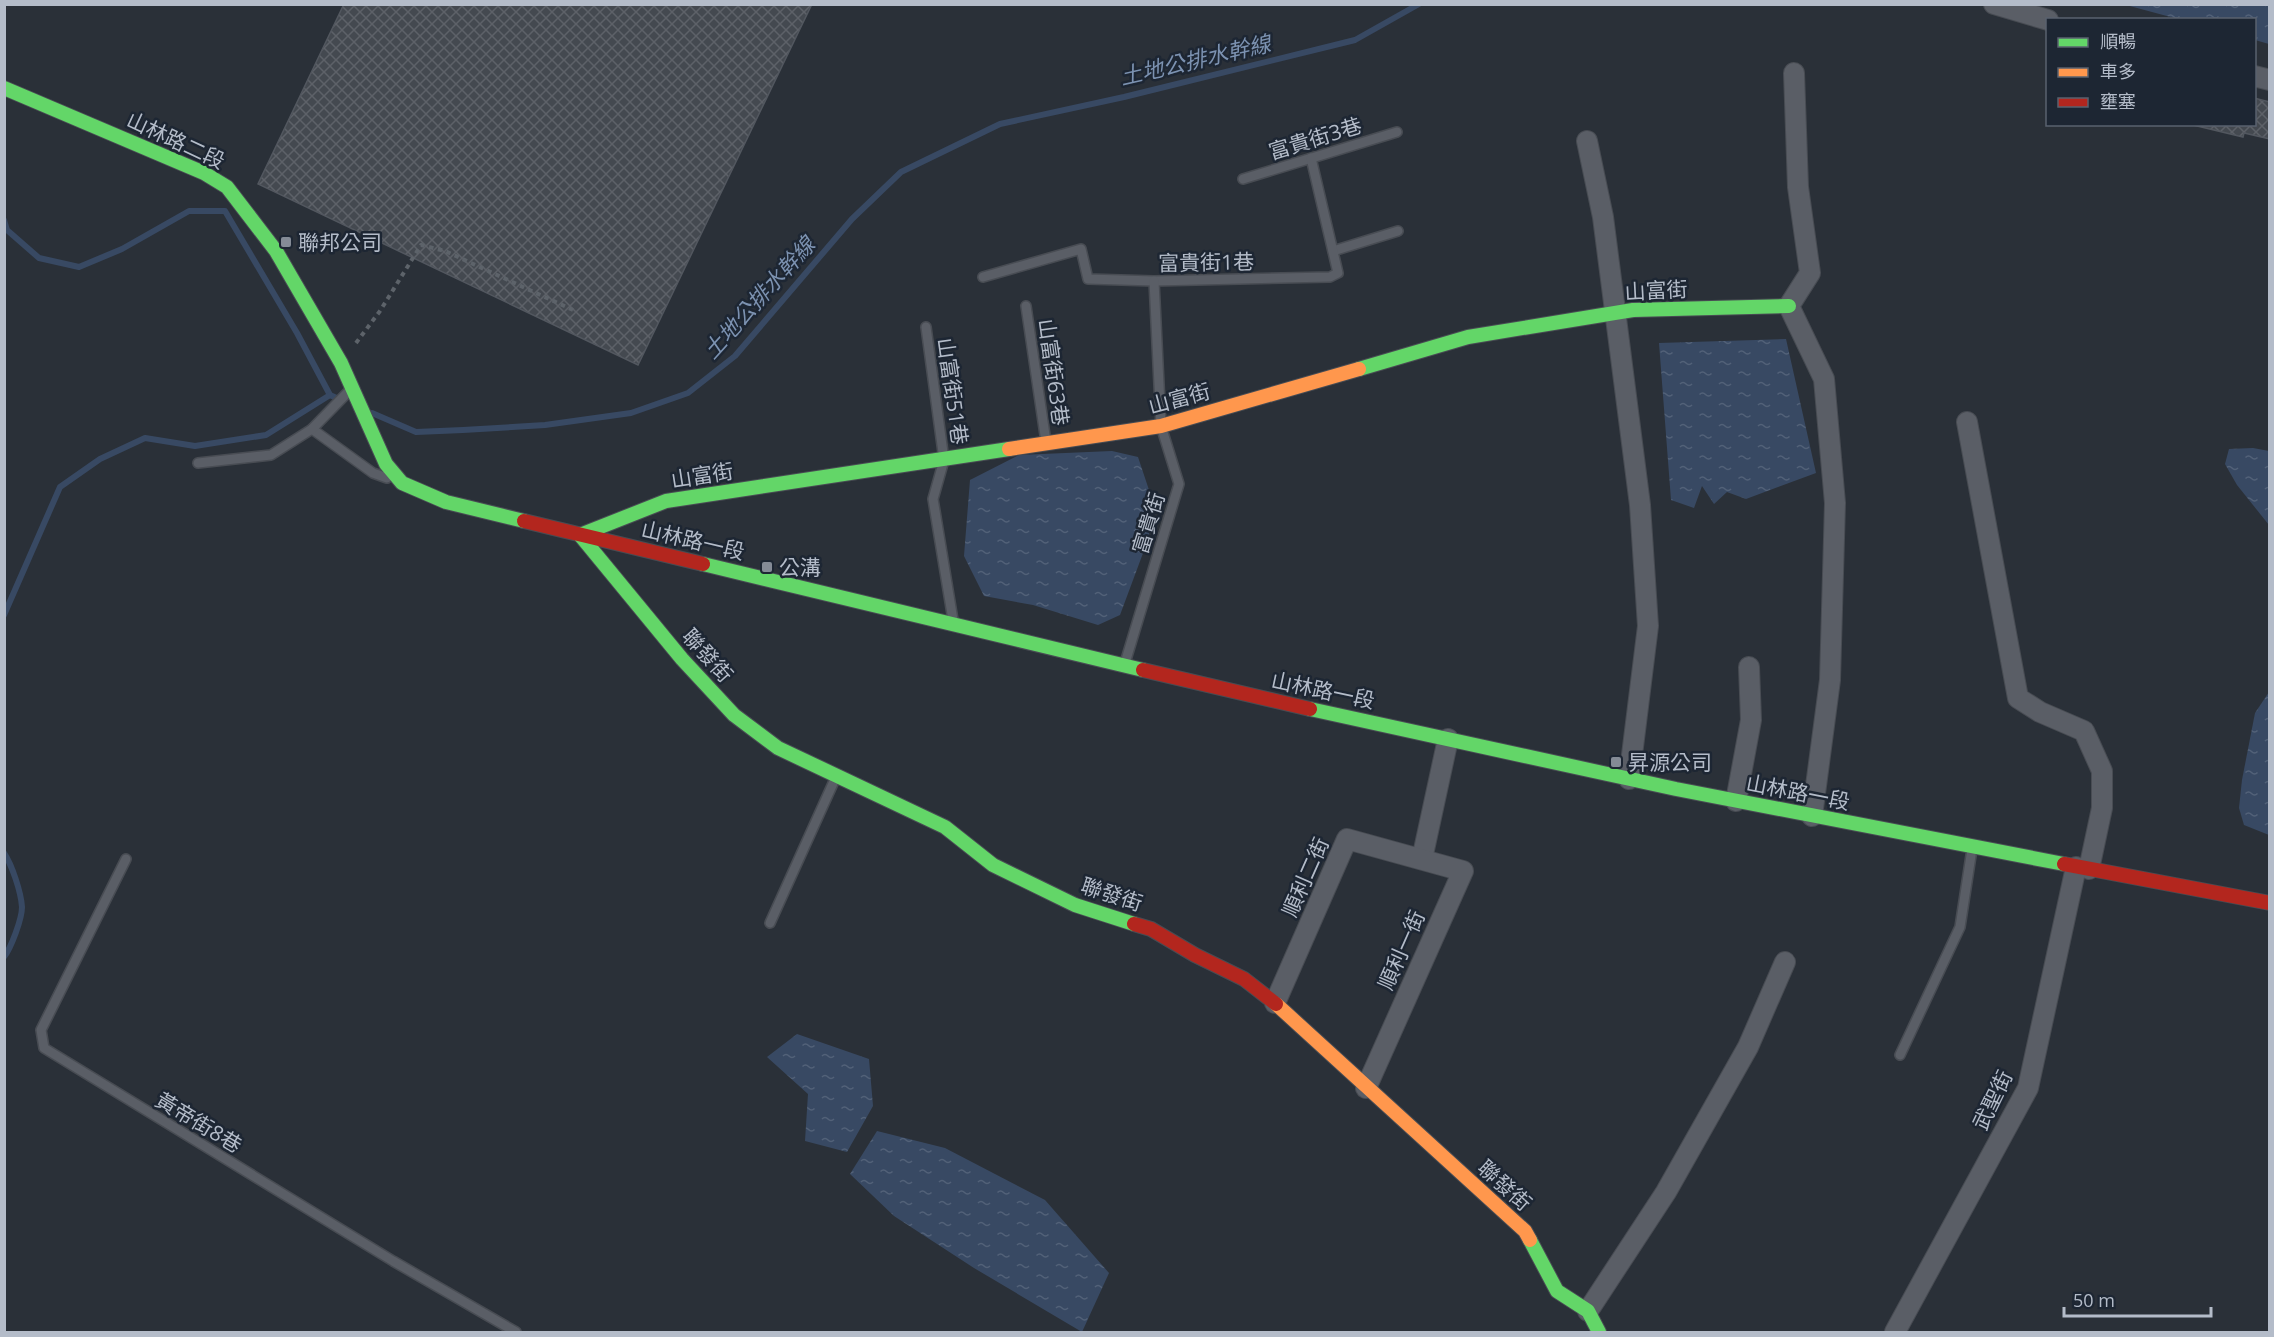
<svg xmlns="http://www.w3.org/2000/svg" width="2274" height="1337" viewBox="0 0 2274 1337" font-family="'Open Sans','Noto Sans TC',sans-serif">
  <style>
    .water { fill: url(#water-ripples) }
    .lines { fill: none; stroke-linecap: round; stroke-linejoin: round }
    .stream { stroke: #384963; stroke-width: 6 }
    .building { fill: url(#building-cross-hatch); stroke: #52575f; stroke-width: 1.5 }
    .lane-casing { stroke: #484c53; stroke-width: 12 }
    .street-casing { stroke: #484c53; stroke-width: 22 }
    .fast-casing { stroke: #484c53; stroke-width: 16 }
    .slow-casing { stroke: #484c53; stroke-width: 16 }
    .jam-casing { stroke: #484c53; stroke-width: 16 }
    .path { stroke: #5d636a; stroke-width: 4; stroke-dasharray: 4.5 4.5; stroke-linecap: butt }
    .lane { stroke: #5a5e66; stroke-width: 9 }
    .street { stroke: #5a5e66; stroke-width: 20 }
    .fast { stroke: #63d668; stroke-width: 14 }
    .slow { stroke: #ff974d; stroke-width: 14 }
    .jam { stroke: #b3261e; stroke-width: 14 }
    .poi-dot { fill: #848b96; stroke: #1d2633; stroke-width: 2 }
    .labels { text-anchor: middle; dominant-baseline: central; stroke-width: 5; stroke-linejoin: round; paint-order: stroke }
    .street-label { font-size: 21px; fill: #b4bcc9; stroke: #1d2633 }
    .poi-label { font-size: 21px; fill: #b4bcc9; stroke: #1d2633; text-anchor: start }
    .water-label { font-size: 22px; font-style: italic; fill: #7c92b1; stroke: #1d2633 }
  </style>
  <defs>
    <pattern id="water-ripples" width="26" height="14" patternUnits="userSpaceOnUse" patternTransform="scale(1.5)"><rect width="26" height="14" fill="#384963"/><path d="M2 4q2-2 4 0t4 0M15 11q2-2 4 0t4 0" fill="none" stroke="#526178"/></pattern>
    <pattern id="building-cross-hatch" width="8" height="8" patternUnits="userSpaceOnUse" patternTransform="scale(1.5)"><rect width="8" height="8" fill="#444950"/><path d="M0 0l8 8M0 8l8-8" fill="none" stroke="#5d6168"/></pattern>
  </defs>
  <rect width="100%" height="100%" fill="#2a3038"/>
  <!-- water -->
  <g class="water">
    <path d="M2126 5H2269V44L2255 40 2254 20 2178 19Z"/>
    <path d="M1786 339 1816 473 1746 499 1727 492 1714 504 1702 486 1694 508 1671 500 1659 343Z"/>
    <path d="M2253 448 2269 451V525L2237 485 2225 464 2229 449Z"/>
    <path d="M1112 451 1138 457 1151 496 1149 537 1120 615 1098 625 1033 605 984 596 964 556 970 480 1019 455Z"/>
    <path d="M2269 692H2270L2269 835 2244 825 2239 808 2242 780 2255 713Z"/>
    <path d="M797 1034 869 1059 873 1106 847 1152 805 1141 808 1094 767 1057Z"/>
    <path d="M877 1131 945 1148 1045 1200 1109 1273 1082 1332 974 1268 894 1216 850 1174Z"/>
  </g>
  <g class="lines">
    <!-- stream -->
    <g class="stream">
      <path d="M4 220 7 230 39 258 79 267 122 249 189 211H225L297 333 330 395 343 401"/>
      <path d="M372 413 416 432 463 430 545 425 631 413 688 393 735 356 852 219 901 172 1000 124 1124 97 1355 40 1419 4"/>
      <path d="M4 615 60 487 100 459 145 438 195 446 266 435 330 395"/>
      <path d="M4 853C12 865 21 892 22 907 22 919 11 948 4 957"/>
    </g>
  </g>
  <!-- building -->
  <g class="building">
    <path d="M344 4H812L638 365 258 184Z"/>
    <path d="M2254 98 2270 102V139L2244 133 2243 137 2193 125 2254 124Z"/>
  </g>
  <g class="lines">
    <!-- lane casing -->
    <g class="lane-casing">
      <g id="lane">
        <path d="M1243 179 1397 132"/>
        <path d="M1333 251 1398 231"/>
        <path d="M983 277 1081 249 1088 279 1154 281 1330 277 1338 273 1311 158"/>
        <path d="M1026 306 1046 442"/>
        <path d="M926 327 944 460 933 499 953 620"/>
        <path d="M312 429 373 473 387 478"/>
        <path d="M198 463 271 455 312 429 351 389"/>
        <path d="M1125 663 1179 484 1161 426 1154 281"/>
        <path d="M126 859 41 1030 44 1048 393 1261 516 1332"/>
        <path d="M770 923 835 779"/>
        <path d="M1900 1055 1960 927 1972 849"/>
      </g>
    </g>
    <!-- street casing -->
    <g class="street-casing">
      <g id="street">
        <path d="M1994 4 2048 20"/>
        <path d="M1794 73 1798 187 1810 273 1789 306 1824 379 1835 503 1830 680 1812 816"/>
        <path d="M2254 76 2270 80"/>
        <path d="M1587 141 1603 217 1640 505 1648 626 1629 779"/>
        <path d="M1967 422 2018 698 2040 712 2084 731 2102 771V808L2089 869"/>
        <path d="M1736 801 1751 720 1749 667"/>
        <path d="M1422 859 1448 739"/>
        <path d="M1275 1003 1347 839 1463 871 1366 1088"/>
        <path d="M1588 1311 1666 1192 1748 1047 1785 962"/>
        <path d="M1895 1332 2028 1088 2076 867"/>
      </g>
    </g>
    <!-- fast casing -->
    <g class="fast-casing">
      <g id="fast">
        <path d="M4 88 204 173 227 187 276 251 341 363 386 464 402 483 446 502 524 521"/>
        <path d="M1359 369 1468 337 1633 310 1789 306"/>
        <path d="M580 535 682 659 734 715 778 748 945 827 993 865 1075 905 1134 924"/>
        <path d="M580 535 666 501 1009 449"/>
        <path d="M703 564 1143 670"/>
        <path d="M1310 709 1676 789 2064 864"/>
        <path d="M1530 1240 1557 1291 1588 1311 1599 1332"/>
      </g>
    </g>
    <!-- slow casing -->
    <g class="slow-casing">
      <g id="slow">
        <path d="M1009 449 1161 426 1359 369"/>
        <path d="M1276 1004 1525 1231 1530 1240"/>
      </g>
    </g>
    <!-- jam casing -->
    <g class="jam-casing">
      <g id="jam">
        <path d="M524 521 703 564"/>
        <path d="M1143 670 1310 709"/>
        <path d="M2064 864 2270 903"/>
        <path d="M1134 924 1151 929 1195 955 1244 979 1276 1004"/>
      </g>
    </g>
    <!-- path -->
    <path class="path" d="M356 343 380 311 421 245 445 251 573 310"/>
    <!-- lane -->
    <use href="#lane" class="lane"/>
    <!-- street -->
    <use href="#street" class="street"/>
    <!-- fast -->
    <use href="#fast" class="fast"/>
    <!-- slow -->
    <use href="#slow" class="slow"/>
    <!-- jam -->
    <use href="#jam" class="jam"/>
  </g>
  <!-- markers -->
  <g class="poi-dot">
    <rect x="280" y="236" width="12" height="12" rx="3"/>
    <rect x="761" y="561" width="12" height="12" rx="3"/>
    <rect x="1610" y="756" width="12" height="12" rx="3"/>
  </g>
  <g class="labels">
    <!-- street labels -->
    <g class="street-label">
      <text transform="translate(1315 138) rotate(-17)">富貴街3巷</text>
      <text transform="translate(176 140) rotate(25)">山林路二段</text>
      <text transform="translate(1206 262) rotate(-1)">富貴街1巷</text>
      <text transform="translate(1656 290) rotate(-3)">山富街</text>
      <text transform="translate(1054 372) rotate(82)">山富街63巷</text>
      <text transform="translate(953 391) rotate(82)">山富街51巷</text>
      <text transform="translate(1179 398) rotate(-15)">山富街</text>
      <text transform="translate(702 475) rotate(-9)">山富街</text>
      <text transform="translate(1148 523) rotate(-73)">富貴街</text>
      <text transform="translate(693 540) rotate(13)">山林路一段</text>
      <text transform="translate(708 655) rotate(48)">聯發街</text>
      <text transform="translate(1323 690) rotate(12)">山林路一段</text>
      <text transform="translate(1798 792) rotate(11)">山林路一段</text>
      <text transform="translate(1305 877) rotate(-66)">順利二街</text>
      <text transform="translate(1112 894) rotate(18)">聯發街</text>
      <text transform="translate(1401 950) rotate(-66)">順利一街</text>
      <text transform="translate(1992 1100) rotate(-64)">武聖街</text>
      <text transform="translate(199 1122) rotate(31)">黃帝街8巷</text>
      <text transform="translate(1505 1185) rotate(42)">聯發街</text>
    </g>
    <!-- poi labels -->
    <g class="poi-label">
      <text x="298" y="242">聯邦公司</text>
      <text x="779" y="567">公溝</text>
      <text x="1628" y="762">昇源公司</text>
    </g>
    <!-- water labels -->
    <g class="water-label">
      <text transform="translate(1195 59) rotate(-13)">土地公排水幹線</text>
      <text transform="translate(758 297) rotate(-48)">土地公排水幹線</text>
    </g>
  </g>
  <!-- border -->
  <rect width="2274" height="1337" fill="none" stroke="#b4bcc9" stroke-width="12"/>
  <!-- legend -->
  <rect x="2046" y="18" width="210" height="108" fill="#1d2633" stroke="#59626f" stroke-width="1.5"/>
  <rect x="2058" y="38" width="30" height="9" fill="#63d668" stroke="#59626f" stroke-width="1.5"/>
  <text x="2100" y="48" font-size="18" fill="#b4bcc9">順暢</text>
  <rect x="2058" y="68" width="30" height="9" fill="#ff974d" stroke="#59626f" stroke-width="1.5"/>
  <text x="2100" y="78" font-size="18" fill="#b4bcc9">車多</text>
  <rect x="2058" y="98" width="30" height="9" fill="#b3261e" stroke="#59626f" stroke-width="1.5"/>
  <text x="2100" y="108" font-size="18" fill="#b4bcc9">壅塞</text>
  <!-- scale -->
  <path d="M2064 1307v9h147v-9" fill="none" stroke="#b4bcc9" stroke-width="3"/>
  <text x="2073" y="1307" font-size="18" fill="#b4bcc9" stroke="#1d2633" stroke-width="4.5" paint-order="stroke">50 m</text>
</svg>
